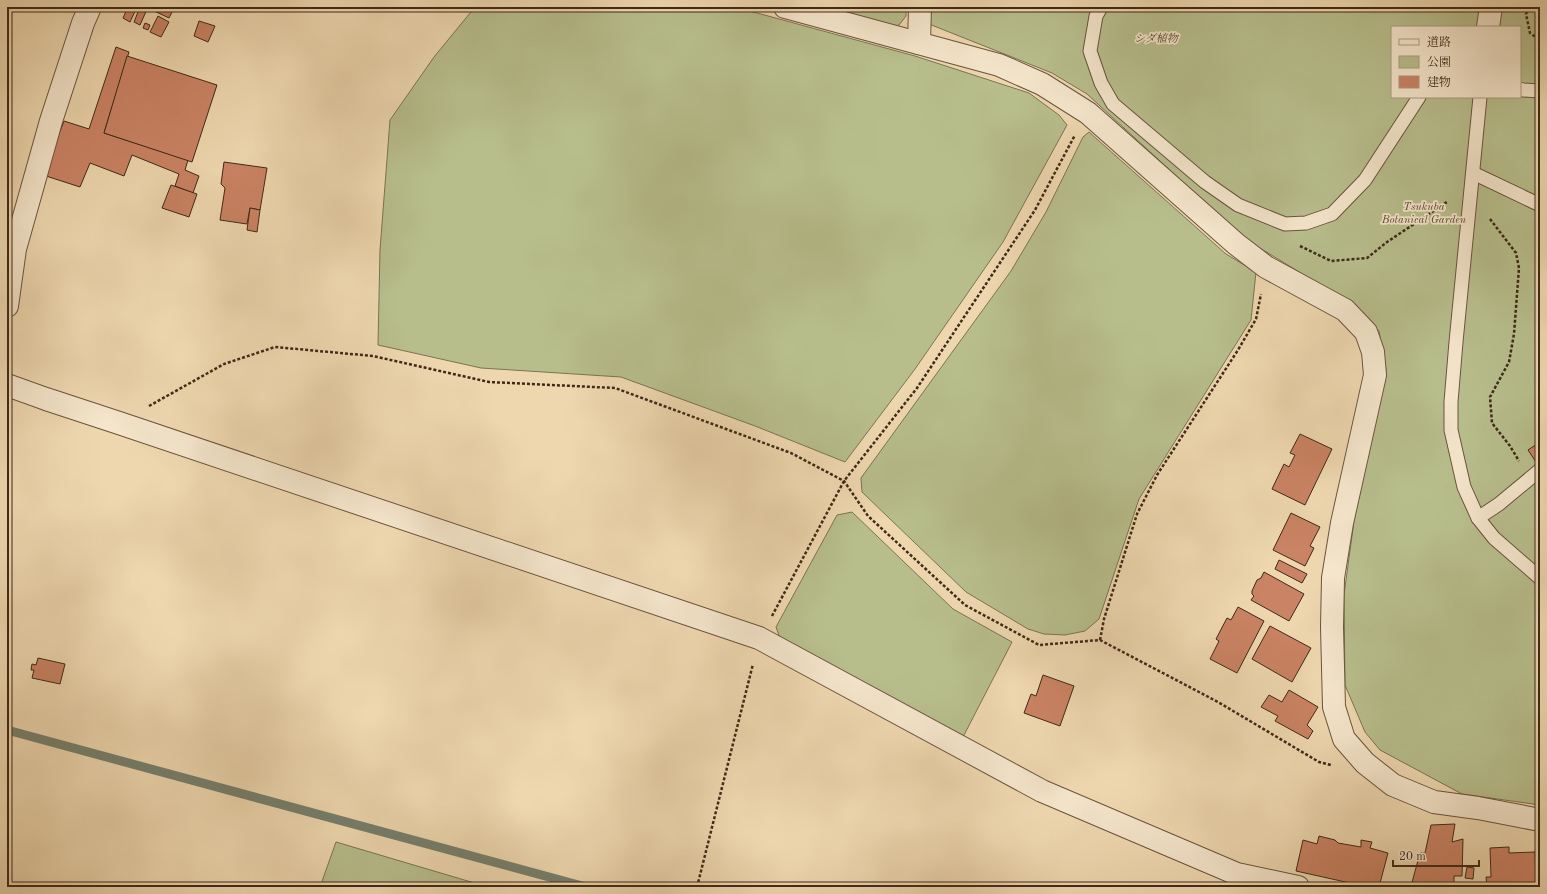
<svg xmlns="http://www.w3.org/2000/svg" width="1547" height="894" viewBox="0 0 1547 894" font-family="'Old Standard TT','Noto Serif JP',serif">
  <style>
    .green { fill: #b7be8c; stroke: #7b7452; fill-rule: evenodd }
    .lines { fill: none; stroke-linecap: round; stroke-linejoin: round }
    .stream { stroke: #76806e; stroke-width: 9 }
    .building { fill: #ca8364; stroke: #3f2918 }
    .service-casing { stroke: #6b543e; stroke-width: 15 }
    .minor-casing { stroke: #6b543e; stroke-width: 24 }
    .path { stroke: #3f2918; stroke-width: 2.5; stroke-dasharray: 3 2; stroke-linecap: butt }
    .service { stroke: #f4e5cb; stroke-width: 13 }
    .minor { stroke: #f4e5cb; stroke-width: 22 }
    .labels { text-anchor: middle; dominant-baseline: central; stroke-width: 3.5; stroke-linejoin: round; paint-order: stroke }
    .park-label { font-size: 11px; font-style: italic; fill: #57472f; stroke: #f4e5cb }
  </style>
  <rect width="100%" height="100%" fill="#eed7af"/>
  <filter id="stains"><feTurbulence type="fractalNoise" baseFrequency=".005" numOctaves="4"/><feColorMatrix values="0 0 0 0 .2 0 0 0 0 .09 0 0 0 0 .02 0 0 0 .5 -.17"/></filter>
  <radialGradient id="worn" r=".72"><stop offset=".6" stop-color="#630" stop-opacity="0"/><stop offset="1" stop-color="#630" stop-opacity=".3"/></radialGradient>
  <!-- green -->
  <g class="green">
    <path d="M475 7H735L915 56 1029 93 1059 115 1067 125 1003 242 915 369 845 462 755 426 621 377 481 368 378 345 380 250 390 120 434 57Z"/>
    <path d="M822 7H906V16L899 25 892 27Z"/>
    <path d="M930 7H1540V805L1462 794 1380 750 1365 732 1345 685 1344 595 1354 521 1386 370 1379 331 1352 304 1245 239 1087 94 1052 73 929 24ZM1392 27H1520V97H1392Z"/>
    <path d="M1089 132 1226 254 1256 272 1251 320 1139 499 1099 619 1085 631 1065 635 1044 634 1028 629 966 592 862 492 861 478 1011 271 1046 212 1083 137Z"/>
    <path d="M852 512 953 609 1012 642 962 739 781 641 776 627 837 515Z"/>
    <path d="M336 842 488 887H320Z"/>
  </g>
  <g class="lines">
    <!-- stream -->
    <path class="stream" d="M7 730 586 887"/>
  </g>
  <!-- building -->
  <g class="building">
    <path d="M128 7H137L130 22 123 18Z"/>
    <path d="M140 7H148L140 25 134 22Z"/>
    <path d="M154 7H163L172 12 169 18 152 10Z"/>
    <path d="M158 16 169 22 161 37 150 32Z"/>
    <path d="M199 21 215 26 208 42 194 36Z"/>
    <path d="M145 23 150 25 148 30 143 28Z"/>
    <path d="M116 47 129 52 104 133 188 160 185 170 199 176 193 193 175 186 179 174 132 155 124 176 90 163 80 187 43 175 64 121 89 129Z"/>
    <path d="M127 56 217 85 192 162 104 133Z"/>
    <path d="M224 162 267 168 260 210 250 208 247 224 220 220 225 188 221 184Z"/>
    <path d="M171 185 197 194 189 217 162 208Z"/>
    <path d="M250 208 260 210 257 232 247 230Z"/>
    <path d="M1300 434 1332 449 1305 505 1272 489 1284 464 1289 467 1295 455 1290 453Z"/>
    <path d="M1540 442V459L1536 462 1528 450Z"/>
    <path d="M1291 513 1320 527 1310 546 1314 548 1305 566 1273 550Z"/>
    <path d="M1279 560 1307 574 1302 583 1275 569Z"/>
    <path d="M1264 572 1304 594 1289 621 1251 600 1254 596 1252 594V591L1257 580 1261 578Z"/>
    <path d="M1238 607 1264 621 1237 673 1210 659 1219 641 1216 639 1227 618 1231 620Z"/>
    <path d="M1270 626 1311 648 1292 682 1252 659Z"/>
    <path d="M38 658 65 664 60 684 32 678 34 670H31L32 664 36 665Z"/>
    <path d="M1043 675 1074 686 1060 726 1024 713 1031 694 1036 696Z"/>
    <path d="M1289 690 1318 707 1307 725 1313 731 1308 739 1275 721 1278 716 1261 707 1269 695 1282 702Z"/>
    <path d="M1455 824 1452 842 1463 839 1462 876H1454V887L1411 886 1420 853H1425L1431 825Z"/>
    <path d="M1319 836 1335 840 1338 843 1361 847V840L1372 842 1370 848 1388 853 1379 887H1368L1296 871 1303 840 1317 844Z"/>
    <path d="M1509 847V853L1535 852 1536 884 1487 886 1486 877H1491L1490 848Z"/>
    <path d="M1467 867 1474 868 1473 879 1465 878Z"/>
  </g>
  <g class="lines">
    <!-- service casing -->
    <g class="service-casing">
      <g id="service">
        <path d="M1101 7 1096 16 1090 51 1101 83 1113 104 1205 182 1238 205 1285 224 1306 223 1332 214 1365 180 1419 97"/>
        <path d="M1520 89 1523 90 1540 91"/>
        <path d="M1480 97 1456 342 1451 402V430L1464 487 1478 518 1494 538 1540 578"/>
        <path d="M1473 173 1540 205"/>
        <path d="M1478 518 1499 504 1540 470"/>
      </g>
    </g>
    <!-- minor casing -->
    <g class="minor-casing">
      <g id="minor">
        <path d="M785 7 999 65 1042 84 1088 113 1236 244 1266 267 1345 310 1366 332 1373 352 1375 375 1342 523 1333 578 1332 627 1334 707 1344 739 1365 763 1393 785 1434 802 1478 808 1540 820"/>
        <path d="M1488 27 1491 7"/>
        <path d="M919 43 920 7"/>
        <path d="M7 306 15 249 51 121 83 23 90 7"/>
        <path d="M7 385 46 399 119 423 759 638 1042 791 1237 874 1298 887"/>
      </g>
    </g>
    <!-- path -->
    <g class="path">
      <path d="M1529 7 1526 14 1530 33 1540 40"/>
      <path d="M1490 219 1516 253 1519 268 1514 334 1509 362 1490 397 1492 423 1510 446 1519 461"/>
      <path d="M1300 246 1331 261 1367 258 1387 242 1447 202"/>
      <path d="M149 406 224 364 275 347 373 356 489 382 615 388 791 453 844 481 868 516 965 605 1039 645 1100 640 1218 702 1319 762 1331 765"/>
      <path d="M772 616 844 481 917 388 1035 210 1075 135"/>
      <path d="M1100 640 1104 619 1137 514 1157 475 1238 350 1256 319 1261 294"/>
      <path d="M697 887 753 664"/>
    </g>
    <!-- service -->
    <use href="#service" class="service"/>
    <!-- minor -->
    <use href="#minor" class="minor"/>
  </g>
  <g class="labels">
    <!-- park labels -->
    <g class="park-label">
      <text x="1156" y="39">シダ植物</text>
      <text x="1424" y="207">Tsukuba<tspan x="1424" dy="13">Botanical Garden</tspan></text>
    </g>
  </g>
  <!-- margin -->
  <rect width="1547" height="894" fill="none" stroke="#eed7af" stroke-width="24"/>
  <rect x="8" y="8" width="1531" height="878" fill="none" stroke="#3f2918" stroke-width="2"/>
  <rect x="12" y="12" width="1523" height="870" fill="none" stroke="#3f2918"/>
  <!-- legend -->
  <rect x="1391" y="26" width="130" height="72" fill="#f4e5cb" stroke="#ac9a83"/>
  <rect x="1399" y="39" width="20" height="6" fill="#f4e5cb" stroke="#ac9a83"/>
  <text x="1427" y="46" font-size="12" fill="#3f2918">道路</text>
  <rect x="1399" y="56" width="20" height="12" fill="#b7be8c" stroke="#ac9a83"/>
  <text x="1427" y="66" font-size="12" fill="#3f2918">公園</text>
  <rect x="1399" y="76" width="20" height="12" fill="#ca8364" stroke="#ac9a83"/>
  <text x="1427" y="86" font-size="12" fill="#3f2918">建物</text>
  <!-- scale -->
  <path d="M1393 860v6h86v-6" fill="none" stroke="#3f2918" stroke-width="2"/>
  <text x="1399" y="860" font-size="12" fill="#3f2918" stroke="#f4e5cb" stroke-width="3" paint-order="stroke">20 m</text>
  <rect width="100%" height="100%" filter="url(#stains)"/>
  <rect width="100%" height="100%" fill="url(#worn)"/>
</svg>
